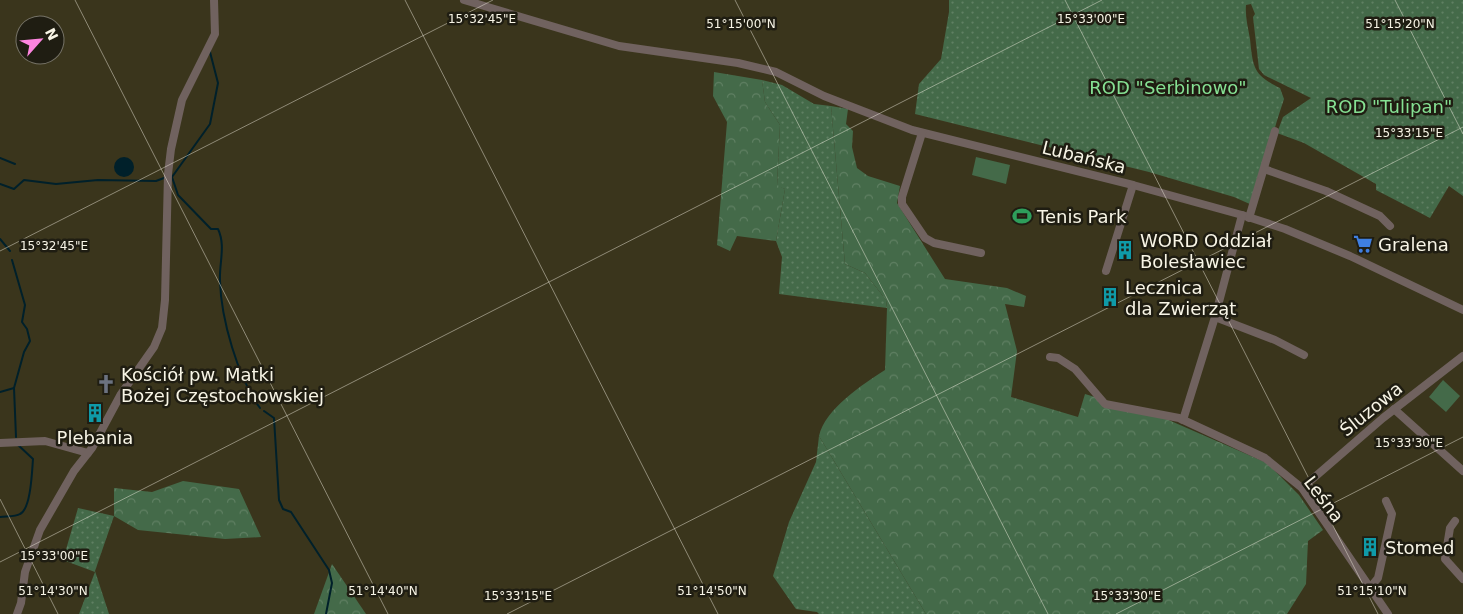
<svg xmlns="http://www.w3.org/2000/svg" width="1463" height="614" viewBox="0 0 1463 614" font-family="'DejaVu Sans',sans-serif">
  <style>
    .green { fill: url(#green-dots) }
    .forest { fill: url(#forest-crowns) }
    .pitch { fill: #446a49 }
    .water { fill: #00202a }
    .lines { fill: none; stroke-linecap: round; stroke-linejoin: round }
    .stream { stroke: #00202a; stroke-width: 2 }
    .minor { stroke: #70625f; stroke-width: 8 }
    .ticks { fill: none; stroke: #f8f5e6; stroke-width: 1; stroke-opacity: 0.45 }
    .labels { text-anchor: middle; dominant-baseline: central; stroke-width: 5; stroke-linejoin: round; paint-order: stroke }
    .park-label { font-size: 18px; fill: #86e193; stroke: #1f1d12 }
    .street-label { font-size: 18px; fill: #f8f5e6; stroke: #1f1d12 }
    .poi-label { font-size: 18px; fill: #f8f5e6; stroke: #1f1d12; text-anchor: start }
    .ticks-label { font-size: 12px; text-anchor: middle; fill: #f8f5e6; stroke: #1f1d12; stroke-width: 5; stroke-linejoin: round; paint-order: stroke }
  </style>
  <defs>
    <pattern id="green-dots" width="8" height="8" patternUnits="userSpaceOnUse" patternTransform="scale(1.25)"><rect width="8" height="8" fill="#446a49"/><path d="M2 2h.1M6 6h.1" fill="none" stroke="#608063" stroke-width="1.8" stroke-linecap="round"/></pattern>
    <pattern id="forest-crowns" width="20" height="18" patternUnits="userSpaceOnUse" patternTransform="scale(1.25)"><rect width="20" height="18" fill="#446a49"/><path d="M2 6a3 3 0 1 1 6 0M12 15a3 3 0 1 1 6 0" fill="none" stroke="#608063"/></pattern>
  </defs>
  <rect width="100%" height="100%" fill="#3a351c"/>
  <!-- green -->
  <g class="green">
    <path d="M949 0H1463V196L1449 186 1430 218 1376 190V184L1304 143 1277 133 1283 117 1311 98 1264 75 1259 69 1253 17 1255 14 1251 4 1246 5C1245 17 1248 27 1250 39 1253 67 1253 75 1280 88L1284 99C1272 134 1264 170 1252 205L1234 197 1149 172 915 114 919 84 941 59 949 12Z"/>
    <path d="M762 80 782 85 814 104 831 106 845 264 865 273 886 300 887 308 779 294 782 257 776 241 785 189 777 186 780 125 765 102Z"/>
    <path d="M819 436 926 614H819L817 612 796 609 773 576 789 522 816 462Z"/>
    <path d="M78 508 114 516 95 571 109 614H79L95 572 63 560Z"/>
  </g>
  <!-- forest -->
  <g class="forest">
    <path d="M714 72 762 80 765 102 780 125 777 185 785 189 776 241 737 236 730 251 717 245 727 122 713 96Z"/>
    <path d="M831 106 848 109 846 124 853 131 852 147 857 168 868 176 900 186 897 203 945 279 1007 288 1026 296 1024 307 1005 304 1017 351 1011 397 1078 417 1085 394 1164 418 1267 463 1299 495 1323 530 1308 541 1306 584 1287 614H926L819 436C825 409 863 384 885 370L887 308 886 300 865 273 845 264Z"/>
    <path d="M183 481 239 489 261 537 225 539 138 530 114 516V488L152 492Z"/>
    <path d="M332 564 366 614H314Z"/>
  </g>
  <!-- pitch -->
  <g class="pitch">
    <path d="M976 157 1010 165 1006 184 972 175Z"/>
    <path d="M1443 380 1460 396 1446 412 1429 397Z"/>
  </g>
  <!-- water -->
  <circle class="water" cx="124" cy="167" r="10"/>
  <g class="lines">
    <!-- stream -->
    <g class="stream">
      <path d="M210 52 218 83 210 124 172 177 178 195 211 229H218C226 246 219 263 220 281 221 319 238 378 260 408"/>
      <path d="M0 158 15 164"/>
      <path d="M0 184 14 189 24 180 56 184 98 180 156 181 164 178"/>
      <path d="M0 239 10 251"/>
      <path d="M14 388 16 437"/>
      <path d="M0 392 14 388 24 352 30 341 27 329 22 322 25 305 12 260"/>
      <path d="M264 411 274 418 279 500 283 509 291 512 329 570 332 583 326 614"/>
      <path d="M0 517C6 516 15 517 20 514 31 509 32 471 33 459L17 444"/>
    </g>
    <!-- minor -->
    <g class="minor">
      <path d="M464 0 619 46 738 63 776 72 824 96 912 130 1133 185 1242 215 1285 229 1350 256 1463 310"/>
      <path d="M922 133 902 197V204L925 238 934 243 981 253"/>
      <path d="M1264 169 1326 191 1380 216 1390 226"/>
      <path d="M1249 218 1275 131"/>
      <path d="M1106 271 1133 185"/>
      <path d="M1215 317 1275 340 1304 355"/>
      <path d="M1050 357 1058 358 1075 369 1105 404 1179 418 1265 458 1302 488 1388 614"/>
      <path d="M1394 409 1463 471"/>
      <path d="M1183 420 1215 317 1242 215"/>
      <path d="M0 443 45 441 88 453"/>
      <path d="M1302 488 1383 418 1463 356"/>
      <path d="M1455 521 1450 528 1445 559 1463 579"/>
      <path d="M1369 589 1378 578 1392 514 1386 501"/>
      <path d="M17 614 21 603 25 572 40 530 74 471 92 448 121 394 154 347 162 328 165 300 168 174 171 149 182 100 215 34 214 0"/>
    </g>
  </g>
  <!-- ticks -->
  <path class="ticks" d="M75 0 388 614M405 0 718 614M735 0 1048 614M1065 0 1378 614M1395 0 1463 134M0 251 493 0M0 499 58 614M0 562 1102 0M507 614 1463 127M1116 614 1463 437"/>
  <!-- icons -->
  <defs>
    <g id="stadium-bare" transform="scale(1.5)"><path d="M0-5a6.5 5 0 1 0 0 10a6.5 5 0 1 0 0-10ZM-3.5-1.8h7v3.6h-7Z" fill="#2e9e5b" stroke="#1f1d12" stroke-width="2.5" paint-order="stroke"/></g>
    <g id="supermarket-bare" transform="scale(1.5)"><path d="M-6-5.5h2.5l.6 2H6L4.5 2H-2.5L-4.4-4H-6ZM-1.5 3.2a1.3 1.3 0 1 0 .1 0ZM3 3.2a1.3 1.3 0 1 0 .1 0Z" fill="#3f7fe0" stroke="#1f1d12" stroke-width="2.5" paint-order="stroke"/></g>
    <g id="building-bare" transform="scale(1.5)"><path d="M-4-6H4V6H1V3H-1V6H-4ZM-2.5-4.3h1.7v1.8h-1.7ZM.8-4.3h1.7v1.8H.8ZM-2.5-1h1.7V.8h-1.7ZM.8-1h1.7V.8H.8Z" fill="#0f9aa8" stroke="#1f1d12" stroke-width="2.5" paint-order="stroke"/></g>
    <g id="church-bare" transform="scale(1.5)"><path d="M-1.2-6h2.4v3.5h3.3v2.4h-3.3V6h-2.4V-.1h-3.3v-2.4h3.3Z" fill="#6b7280" stroke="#1f1d12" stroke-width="2.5" paint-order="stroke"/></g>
  </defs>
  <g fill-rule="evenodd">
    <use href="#stadium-bare" x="1022" y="216"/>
    <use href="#supermarket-bare" x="1363" y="244"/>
    <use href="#building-bare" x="1125" y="250"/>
    <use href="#building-bare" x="1110" y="297"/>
    <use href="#church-bare" x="106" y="384"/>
    <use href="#building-bare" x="95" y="413"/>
    <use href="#building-bare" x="1370" y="547"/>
  </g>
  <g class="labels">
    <!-- park labels -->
    <g class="park-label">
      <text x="1168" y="87">ROD "Serbinowo"</text>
      <text x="1389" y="106">ROD "Tulipan"</text>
    </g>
    <!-- street labels -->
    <g class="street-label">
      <text transform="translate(1084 157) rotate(14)">Lubańska</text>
      <text transform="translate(1371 409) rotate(-39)">Śluzowa</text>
      <text transform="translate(1324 499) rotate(53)">Leśna</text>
    </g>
    <!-- poi labels -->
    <g class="poi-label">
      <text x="1037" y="216">Tenis Park</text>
      <text x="1140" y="240">WORD Oddział<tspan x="1140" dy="21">Bolesławiec</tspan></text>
      <text x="1378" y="244">Gralena</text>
      <text x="1125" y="287">Lecznica<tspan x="1125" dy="21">dla Zwierząt</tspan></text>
      <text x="121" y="374">Kościół pw. Matki<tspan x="121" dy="21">Bożej Częstochowskiej</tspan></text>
      <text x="95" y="437" text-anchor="middle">Plebania</text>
      <text x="1385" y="547">Stomed</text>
    </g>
  </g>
  <g class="ticks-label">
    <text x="482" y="23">15°32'45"E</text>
    <text x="1091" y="23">15°33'00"E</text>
    <text x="741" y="28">51°15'00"N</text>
    <text x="1400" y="28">51°15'20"N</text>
    <text x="1409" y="137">15°33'15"E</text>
    <text x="54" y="250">15°32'45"E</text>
    <text x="1409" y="447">15°33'30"E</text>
    <text x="54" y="560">15°33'00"E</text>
    <text x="53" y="595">51°14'30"N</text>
    <text x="383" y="595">51°14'40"N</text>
    <text x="712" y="595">51°14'50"N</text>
    <text x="1372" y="595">51°15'10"N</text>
    <text x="518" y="600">15°33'15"E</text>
    <text x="1127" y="600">15°33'30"E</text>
  </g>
  <!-- north arrow -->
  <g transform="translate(40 40) rotate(63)"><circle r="24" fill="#1f1d12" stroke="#767367"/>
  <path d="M0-4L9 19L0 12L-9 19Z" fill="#fe85e0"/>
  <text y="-8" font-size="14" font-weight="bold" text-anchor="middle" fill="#f8f5e6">N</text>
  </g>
</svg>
